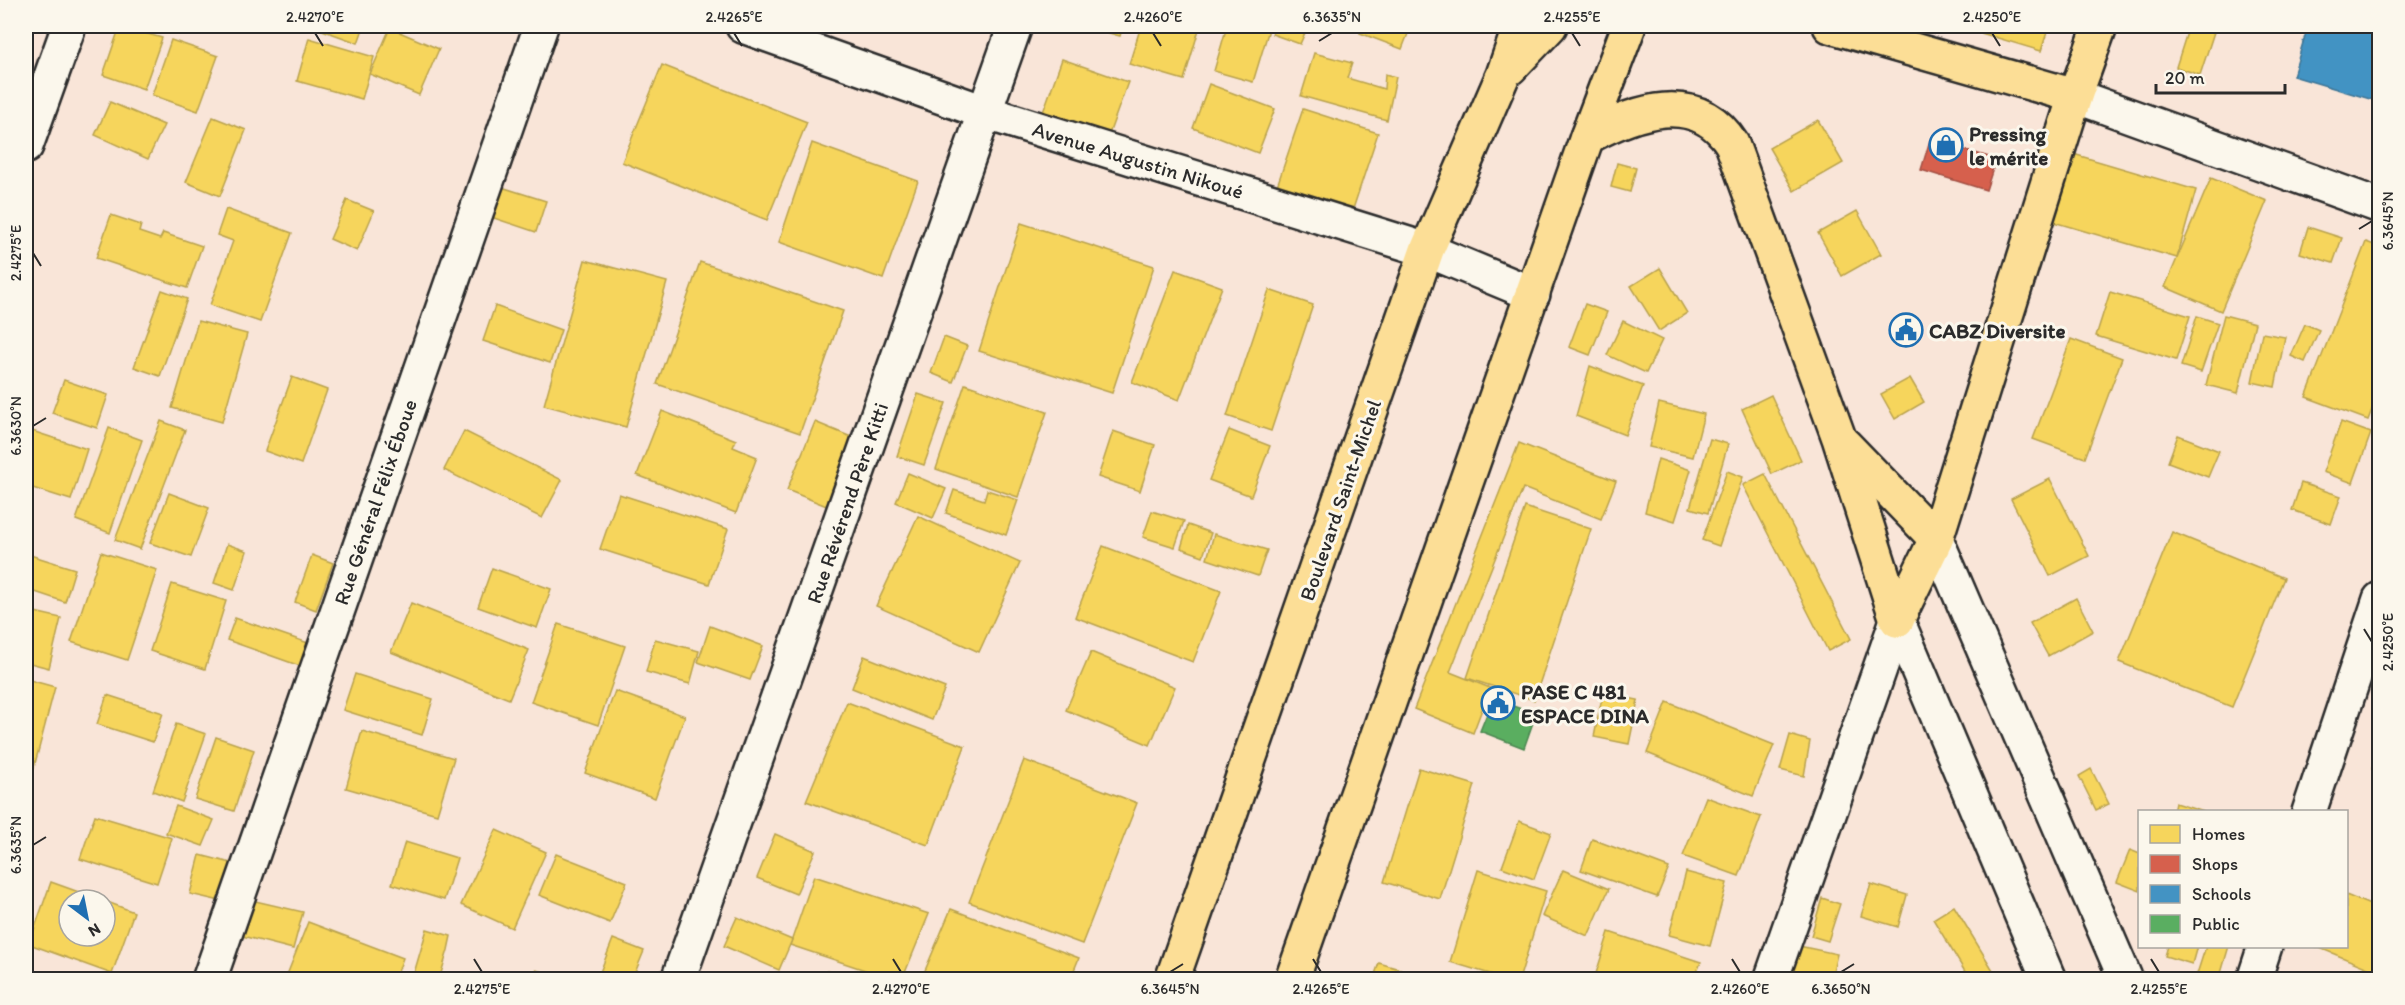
<svg xmlns="http://www.w3.org/2000/svg" width="2405" height="1005" viewBox="0 0 2405 1005" font-family="Itim,sans-serif">
  <style>
    .homes { fill: #f6d55c; stroke: #b9a24d; stroke-width: 1.5 }
    .shops { fill: #d6604d; stroke: #a35043; stroke-width: 1.5 }
    .schools { fill: #4393c3; stroke: #3c7495; stroke-width: 1.5 }
    .public { fill: #5aae61; stroke: #4c8751; stroke-width: 1.5 }
    .lines { fill: none; stroke-linecap: round; stroke-linejoin: round }
    .minor-casing { stroke: #2b2b2b; stroke-width: 38 }
    .major-casing { stroke: #2b2b2b; stroke-width: 38 }
    .minor { stroke: #fbf7ec; stroke-width: 33 }
    .major { stroke: #fcde96; stroke-width: 33 }
    .ticks { fill: none; stroke: #2b2b2b; stroke-width: 2 }
    .labels { text-anchor: middle; dominant-baseline: central; stroke-width: 6; stroke-linejoin: round; paint-order: stroke }
    .poi-label { font-size: 21px; font-weight: bold; fill: #2b2b2b; stroke: #fbf7ec; text-anchor: start }
    .street-label { font-size: 21px; fill: #2b2b2b; stroke: #fbf7ec }
    .neatline { fill: none; stroke: #2b2b2b; stroke-width: 2 }
    .ticks-label { font-size: 15px; text-anchor: middle; fill: #2b2b2b }
  </style>
  <rect width="100%" height="100%" fill="#f9e5d8"/>
  <filter id="ink" filterUnits="userSpaceOnUse"><feTurbulence type="fractalNoise" baseFrequency=".0167" numOctaves="2"/><feDisplacementMap in="SourceGraphic" scale="12" xChannelSelector="R" yChannelSelector="G"/><feConvolveMatrix kernelMatrix="1 2 1 2 8 2 1 2 1" color-interpolation-filters="sRGB"/></filter>
  <g filter="url(#ink)">
    <!-- homes -->
    <g class="homes">
      <path d="M120 26 162 38 144 89 103 75Z"/>
      <path d="M311 26H364L358 43Z"/>
      <path d="M1092 26H1123L1120 36 1091 28Z"/>
      <path d="M1141 26H1200L1184 80 1129 64Z"/>
      <path d="M1227 26H1270L1253 82 1214 71Z"/>
      <path d="M1275 26H1308L1300 44 1272 34Z"/>
      <path d="M1363 26H1411L1402 49 1360 33Z"/>
      <path d="M1951 26H1972L1970 31Z"/>
      <path d="M1983 26H2049L2041 51 1981 33Z"/>
      <path d="M2189 26H2216L2200 75 2176 67Z"/>
      <path d="M390 28 439 49 419 95 370 74Z"/>
      <path d="M309 38 374 57 362 99 297 81Z"/>
      <path d="M171 40 218 56 198 111 152 95Z"/>
      <path d="M1314 53 1352 63 1347 78 1384 89 1385 74 1396 77 1387 120 1301 96Z"/>
      <path d="M1062 59 1128 82 1108 137 1042 115Z"/>
      <path d="M662 65 807 122 767 220 622 162Z"/>
      <path d="M1209 84 1275 109 1258 153 1193 128Z"/>
      <path d="M110 102 164 125 148 159 95 135Z"/>
      <path d="M1303 109 1378 133 1352 212 1277 186Z"/>
      <path d="M213 117 246 130 220 196 186 182Z"/>
      <path d="M1818 120 1843 163 1794 191 1769 148Z"/>
      <path d="M812 143 918 181 883 279 779 242Z"/>
      <path d="M2070 153 2196 190 2177 258 2050 221Z"/>
      <path d="M1617 163 1636 168 1630 192 1611 187Z"/>
      <path d="M2211 178 2267 201 2221 311 2165 287Z"/>
      <path d="M495 185 546 201 536 232 485 215Z"/>
      <path d="M347 200 374 211 357 251 330 239Z"/>
      <path d="M226 209 292 233 260 322 210 305 233 241 217 235Z"/>
      <path d="M1857 211 1881 254 1842 276 1818 233Z"/>
      <path d="M111 215 141 225 139 232 160 239 163 233 202 246 187 288 96 258Z"/>
      <path d="M1021 223 1154 266 1112 393 979 351Z"/>
      <path d="M2308 227 2342 238 2333 263 2300 253Z"/>
      <path d="M2366 242 2380 247V389L2368 420 2306 397Z"/>
      <path d="M585 260 667 282 626 427 544 405Z"/>
      <path d="M700 262 843 311 800 433 657 384Z"/>
      <path d="M1660 268 1687 313 1659 331 1631 286Z"/>
      <path d="M1175 270 1222 287 1179 400 1132 382Z"/>
      <path d="M162 290 187 299 160 376 134 367Z"/>
      <path d="M1269 290 1313 305 1271 431 1227 416Z"/>
      <path d="M2110 292 2190 316 2176 360 2096 336Z"/>
      <path d="M1585 304 1607 312 1590 355 1569 347Z"/>
      <path d="M495 306 561 330 550 363 483 341Z"/>
      <path d="M2224 315 2255 323 2238 393 2206 385Z"/>
      <path d="M2197 316 2218 323 2201 372 2181 366Z"/>
      <path d="M198 321 247 334 222 422 172 408Z"/>
      <path d="M1623 321 1662 340 1646 373 1607 355Z"/>
      <path d="M2305 324 2319 330 2305 362 2291 356Z"/>
      <path d="M2262 333 2285 337 2275 387 2252 382Z"/>
      <path d="M944 337 967 346 953 382 931 373Z"/>
      <path d="M2071 339 2122 358 2085 458 2033 439Z"/>
      <path d="M1590 366 1643 386 1625 435 1576 416Z"/>
      <path d="M292 377 327 390 301 464 265 451Z"/>
      <path d="M1910 378 1924 402 1895 419 1881 394Z"/>
      <path d="M64 380 108 395 97 428 52 413Z"/>
      <path d="M965 384 1047 412 1018 497 936 469Z"/>
      <path d="M918 394 946 403 924 465 897 456Z"/>
      <path d="M1771 395 1801 460 1772 474 1742 409Z"/>
      <path d="M1659 403 1704 414 1693 457 1649 447Z"/>
      <path d="M662 411 736 440 733 447 757 457 736 513 637 475Z"/>
      <path d="M161 421 185 430 140 549 115 540Z"/>
      <path d="M815 422 856 439 829 507 787 490Z"/>
      <path d="M2341 422 2371 433 2353 483 2323 472Z"/>
      <path d="M109 428 142 440 110 533 76 520Z"/>
      <path d="M26 429 87 449 71 500 26 486Z"/>
      <path d="M1229 430 1270 446 1251 496 1209 480Z"/>
      <path d="M464 431 562 480 542 518 444 470Z"/>
      <path d="M1113 431 1155 445 1140 491 1098 477Z"/>
      <path d="M2178 435 2219 451 2208 477 2168 462Z"/>
      <path d="M1710 439 1728 444 1708 513 1690 508Z"/>
      <path d="M1519 443 1616 481 1601 519 1523 488 1450 672 1490 688 1473 733 1414 709Z"/>
      <path d="M1658 459 1691 470 1675 521 1645 512Z"/>
      <path d="M1727 471 1743 477 1719 546 1702 540Z"/>
      <path d="M908 473 946 489 933 518 896 502Z"/>
      <path d="M1765 474 1851 639 1828 651 1743 485Z"/>
      <path d="M2050 479 2089 556 2050 576 2011 499Z"/>
      <path d="M2301 483 2341 496 2331 524 2292 510Z"/>
      <path d="M954 490 984 500 987 490 1018 500 1006 535 946 513Z"/>
      <path d="M169 493 209 508 191 557 150 543Z"/>
      <path d="M619 494 728 529 709 584 600 549Z"/>
      <path d="M1525 507 1591 529 1534 700 1467 678Z"/>
      <path d="M1152 511 1184 521 1175 547 1143 537Z"/>
      <path d="M918 516 1020 563 979 652 876 606Z"/>
      <path d="M1188 525 1211 533 1203 556 1181 548Z"/>
      <path d="M2172 532 2284 578 2232 707 2119 662Z"/>
      <path d="M1214 534 1267 550 1258 576 1207 559Z"/>
      <path d="M227 544 247 551 234 590 214 583Z"/>
      <path d="M1103 546 1221 591 1193 662 1075 617Z"/>
      <path d="M101 552 157 570 127 660 71 642Z"/>
      <path d="M27 554 75 569 65 602 26 589Z"/>
      <path d="M312 555 333 563 316 610 295 602Z"/>
      <path d="M492 568 551 589 537 628 478 607Z"/>
      <path d="M172 584 226 601 205 669 150 651Z"/>
      <path d="M2076 598 2093 631 2048 656 2030 623Z"/>
      <path d="M411 603 529 650 509 699 391 652Z"/>
      <path d="M26 610 61 618 49 668 26 662Z"/>
      <path d="M235 618 311 644 303 667 227 640Z"/>
      <path d="M558 624 625 646 598 725 531 702Z"/>
      <path d="M710 626 763 646 750 680 698 662Z"/>
      <path d="M655 639 699 651 690 684 646 672Z"/>
      <path d="M1091 652 1175 687 1150 745 1066 710Z"/>
      <path d="M864 656 945 688 932 720 852 688Z"/>
      <path d="M355 674 433 699 422 735 343 710Z"/>
      <path d="M26 679 55 687 32 775 26 773Z"/>
      <path d="M615 691 685 716 655 798 585 773Z"/>
      <path d="M1603 693 1638 700 1629 744 1594 737Z"/>
      <path d="M107 695 163 713 153 742 97 724Z"/>
      <path d="M847 702 965 746 928 845 806 801Z"/>
      <path d="M1667 702 1774 745 1753 796 1647 753Z"/>
      <path d="M176 724 206 734 182 802 153 791Z"/>
      <path d="M362 731 454 758 437 814 346 788Z"/>
      <path d="M1790 735 1810 741 1804 776 1780 770Z"/>
      <path d="M216 737 254 750 234 811 195 799Z"/>
      <path d="M2380 744V771L2372 769Z"/>
      <path d="M1024 760 1137 803 1082 944 969 902Z"/>
      <path d="M1419 768 1475 785 1440 899 1384 882Z"/>
      <path d="M2091 769 2109 804 2096 810 2079 776Z"/>
      <path d="M1706 797 1761 817 1739 876 1683 856Z"/>
      <path d="M2175 803 2204 812H2173Z"/>
      <path d="M176 806 214 820 203 846 166 833Z"/>
      <path d="M95 815 172 838 157 883 80 859Z"/>
      <path d="M1519 821 1551 833 1534 879 1502 867Z"/>
      <path d="M496 830 546 852 512 928 461 905Z"/>
      <path d="M775 834 815 851 796 894 757 878Z"/>
      <path d="M1592 839 1669 868 1657 897 1581 870Z"/>
      <path d="M405 842 457 858 444 900 392 884Z"/>
      <path d="M2130 850 2140 854V891L2117 882Z"/>
      <path d="M556 854 627 882 610 923 539 895Z"/>
      <path d="M200 855 239 865 229 903 190 894Z"/>
      <path d="M1478 870 1546 891 1519 980H1510L1450 962Z"/>
      <path d="M1563 870 1609 889 1588 936 1542 916Z"/>
      <path d="M1686 872 1727 883 1710 946 1669 935Z"/>
      <path d="M814 876 929 914 902 980H895L790 945Z"/>
      <path d="M51 882 101 900H69V936H105V901L134 912 112 974 29 944Z"/>
      <path d="M1871 884 1907 895 1898 927 1861 916Z"/>
      <path d="M2346 895 2380 909V973L2315 946H2346Z"/>
      <path d="M1822 898 1840 904 1828 941 1811 936Z"/>
      <path d="M251 900 303 912 293 949 242 936Z"/>
      <path d="M1954 906 1999 980H1970L1933 919Z"/>
      <path d="M951 909 1079 958 1070 980H921Z"/>
      <path d="M737 917 792 940 779 970 724 946Z"/>
      <path d="M308 922 403 958 395 980H285Z"/>
      <path d="M427 929 451 936 448 950 439 980H412Z"/>
      <path d="M1609 932 1701 962 1694 980H1594Z"/>
      <path d="M613 939 644 951 632 980H597Z"/>
      <path d="M1799 946 1837 954 1831 980H1791Z"/>
      <path d="M2168 946H2197L2192 964 2165 956Z"/>
      <path d="M2206 946H2229L2219 980H2195Z"/>
      <path d="M1379 963 1437 980H1373Z"/>
      <path d="M536 970 564 978 563 980H533Z"/>
      <path d="M827 971 848 980H824Z"/>
    </g>
    <!-- shops -->
    <path class="shops" d="M1930 140 1996 159 1986 190 1921 170Z"/>
    <!-- schools -->
    <path class="schools" d="M2308 26H2380V102L2293 76Z"/>
    <!-- public -->
    <path class="public" d="M1493 699 1536 714 1524 748 1480 731Z"/>
    <g class="lines">
      <!-- minor casing -->
      <g class="minor-casing">
        <g id="minor">
          <path d="M743 26 984 112 1427 250 1533 294"/>
          <path d="M2075 96 2380 206"/>
          <path d="M26 146 69 26"/>
          <path d="M1936 539 2126 980"/>
          <path d="M1897 620 2049 980"/>
          <path d="M2309 812 2380 599"/>
          <path d="M209 980 541 26"/>
          <path d="M678 980 1015 26"/>
          <path d="M1771 980 1897 620"/>
          <path d="M2254 980 2265 946"/>
        </g>
      </g>
      <!-- major casing -->
      <g class="major-casing">
        <g id="major">
          <path d="M1830 26 2075 96"/>
          <path d="M1510 68 1550 26"/>
          <path d="M1587 137C1634 112 1696 88 1732 144L1839 438 1897 620"/>
          <path d="M1845 445 1936 539"/>
          <path d="M1897 620 1936 539 2075 96 2100 26"/>
          <path d="M1172 980 1427 250 1503 75 1520 26"/>
          <path d="M1292 980 1587 137 1629 26"/>
        </g>
      </g>
      <!-- minor -->
      <use href="#minor" class="minor"/>
      <!-- major -->
      <use href="#major" class="major"/>
    </g>
  </g>
  <!-- ticks -->
  <path class="ticks" d="M315 33 323 46M734 33 742 46M1153 33 1161 46M1572 33 1580 46M1992 33 2000 46M1319 41 1332 33M2359 229 2372 221M33 253 41 266M33 426 46 418M2364 629 2372 642M33 845 46 837M474 959 482 972M893 959 901 972M1313 959 1321 972M1732 959 1740 972M2151 959 2159 972M1170 972 1183 964M1841 972 1854 964"/>
  <!-- icons -->
  <defs>
    <g id="shop-ring" transform="scale(1.725)"><circle r="9.5" fill="#fbf7ec" stroke="#1f6fb2" stroke-width="1.5"/><path d="M-5-2.5h2.3a2.7 3.5 0 0 1 5.4 0H5L5.5 6h-11ZM-1.5-2.5h3a1.5 2.3 0 0 0-3 0Z" fill="#1f6fb2"/></g>
    <g id="civic-ring" transform="scale(1.725)"><circle r="9.5" fill="#fbf7ec" stroke="#1f6fb2" stroke-width="1.5"/><path d="M-.6-6.5H3V-4.5H.6V-3L4-1V1h2V6H-6V1h2V-1L-.6-3ZM-1.2 2.5V6h2.4V2.5Z" fill="#1f6fb2"/></g>
  </defs>
  <g fill-rule="evenodd">
    <use href="#shop-ring" x="1946" y="145"/>
    <use href="#civic-ring" x="1906" y="330"/>
    <use href="#civic-ring" x="1498" y="703"/>
  </g>
  <g class="labels">
    <!-- poi labels -->
    <g class="poi-label">
      <text x="1969" y="133">Pressing<tspan x="1969" dy="24">le mérite</tspan></text>
      <text x="1929" y="330">CABZ Diversite</text>
      <text x="1521" y="691">PASE C 481<tspan x="1521" dy="24">ESPACE DINA</tspan></text>
    </g>
    <!-- street labels -->
    <g class="street-label">
      <text transform="translate(1138 160) rotate(17)">Avenue Augustin Nikoué</text>
      <text transform="translate(1340 500) rotate(-71)">Boulevard Saint-Michel</text>
      <text transform="translate(375 502) rotate(-71)">Rue Général Félix Éboue</text>
      <text transform="translate(847 503) rotate(-71)">Rue Révérend Père Kitti</text>
    </g>
  </g>
  <!-- margin -->
  <rect width="2405" height="1005" fill="none" stroke="#fbf7ec" stroke-width="66"/>
  <!-- legend -->
  <rect x="2138" y="810" width="210" height="138" fill="#fbf7ec" stroke="#a8a59f" stroke-width="1.5"/>
  <rect x="2150" y="825" width="30" height="18" fill="#f6d55c" stroke="#a8a59f" stroke-width="1.5"/>
  <text x="2192" y="840" font-size="18" fill="#2b2b2b">Homes</text>
  <rect x="2150" y="855" width="30" height="18" fill="#d6604d" stroke="#a8a59f" stroke-width="1.5"/>
  <text x="2192" y="870" font-size="18" fill="#2b2b2b">Shops</text>
  <rect x="2150" y="885" width="30" height="18" fill="#4393c3" stroke="#a8a59f" stroke-width="1.5"/>
  <text x="2192" y="900" font-size="18" fill="#2b2b2b">Schools</text>
  <rect x="2150" y="915" width="30" height="18" fill="#5aae61" stroke="#a8a59f" stroke-width="1.5"/>
  <text x="2192" y="930" font-size="18" fill="#2b2b2b">Public</text>
  <!-- north arrow -->
  <g transform="translate(87 918) rotate(148)"><circle r="28" fill="#fbf7ec" stroke="#a8a59f" stroke-width="1.5"/>
  <path d="M0-4.5L10 22L0 15L-10 22Z" fill="#1f6fb2"/>
  <text y="-9" font-size="16" font-weight="bold" text-anchor="middle" fill="#2b2b2b">N</text>
  </g>
  <!-- scale -->
  <path d="M2156 84v9h129v-9" fill="none" stroke="#2b2b2b" stroke-width="3"/>
  <text x="2165" y="84" font-size="18" fill="#2b2b2b" stroke="#fbf7ec" stroke-width="4.5" paint-order="stroke">20 m</text>
  <rect x="33" y="33" width="2339" height="939" class="neatline"/>
  <g class="ticks-label">
    <text x="315" y="22">2.4270°E</text>
    <text x="734" y="22">2.4265°E</text>
    <text x="1153" y="22">2.4260°E</text>
    <text x="1332" y="22">6.3635°N</text>
    <text x="1572" y="22">2.4255°E</text>
    <text x="1992" y="22">2.4250°E</text>
    <text transform="translate(2388 221) rotate(-90)" y="5">6.3645°N</text>
    <text transform="translate(16 253) rotate(-90)" y="5">2.4275°E</text>
    <text transform="translate(16 426) rotate(-90)" y="5">6.3630°N</text>
    <text transform="translate(2388 642) rotate(-90)" y="5">2.4250°E</text>
    <text transform="translate(16 845) rotate(-90)" y="5">6.3635°N</text>
    <text x="482" y="994">2.4275°E</text>
    <text x="901" y="994">2.4270°E</text>
    <text x="1170" y="994">6.3645°N</text>
    <text x="1321" y="994">2.4265°E</text>
    <text x="1740" y="994">2.4260°E</text>
    <text x="1841" y="994">6.3650°N</text>
    <text x="2159" y="994">2.4255°E</text>
  </g>
</svg>
